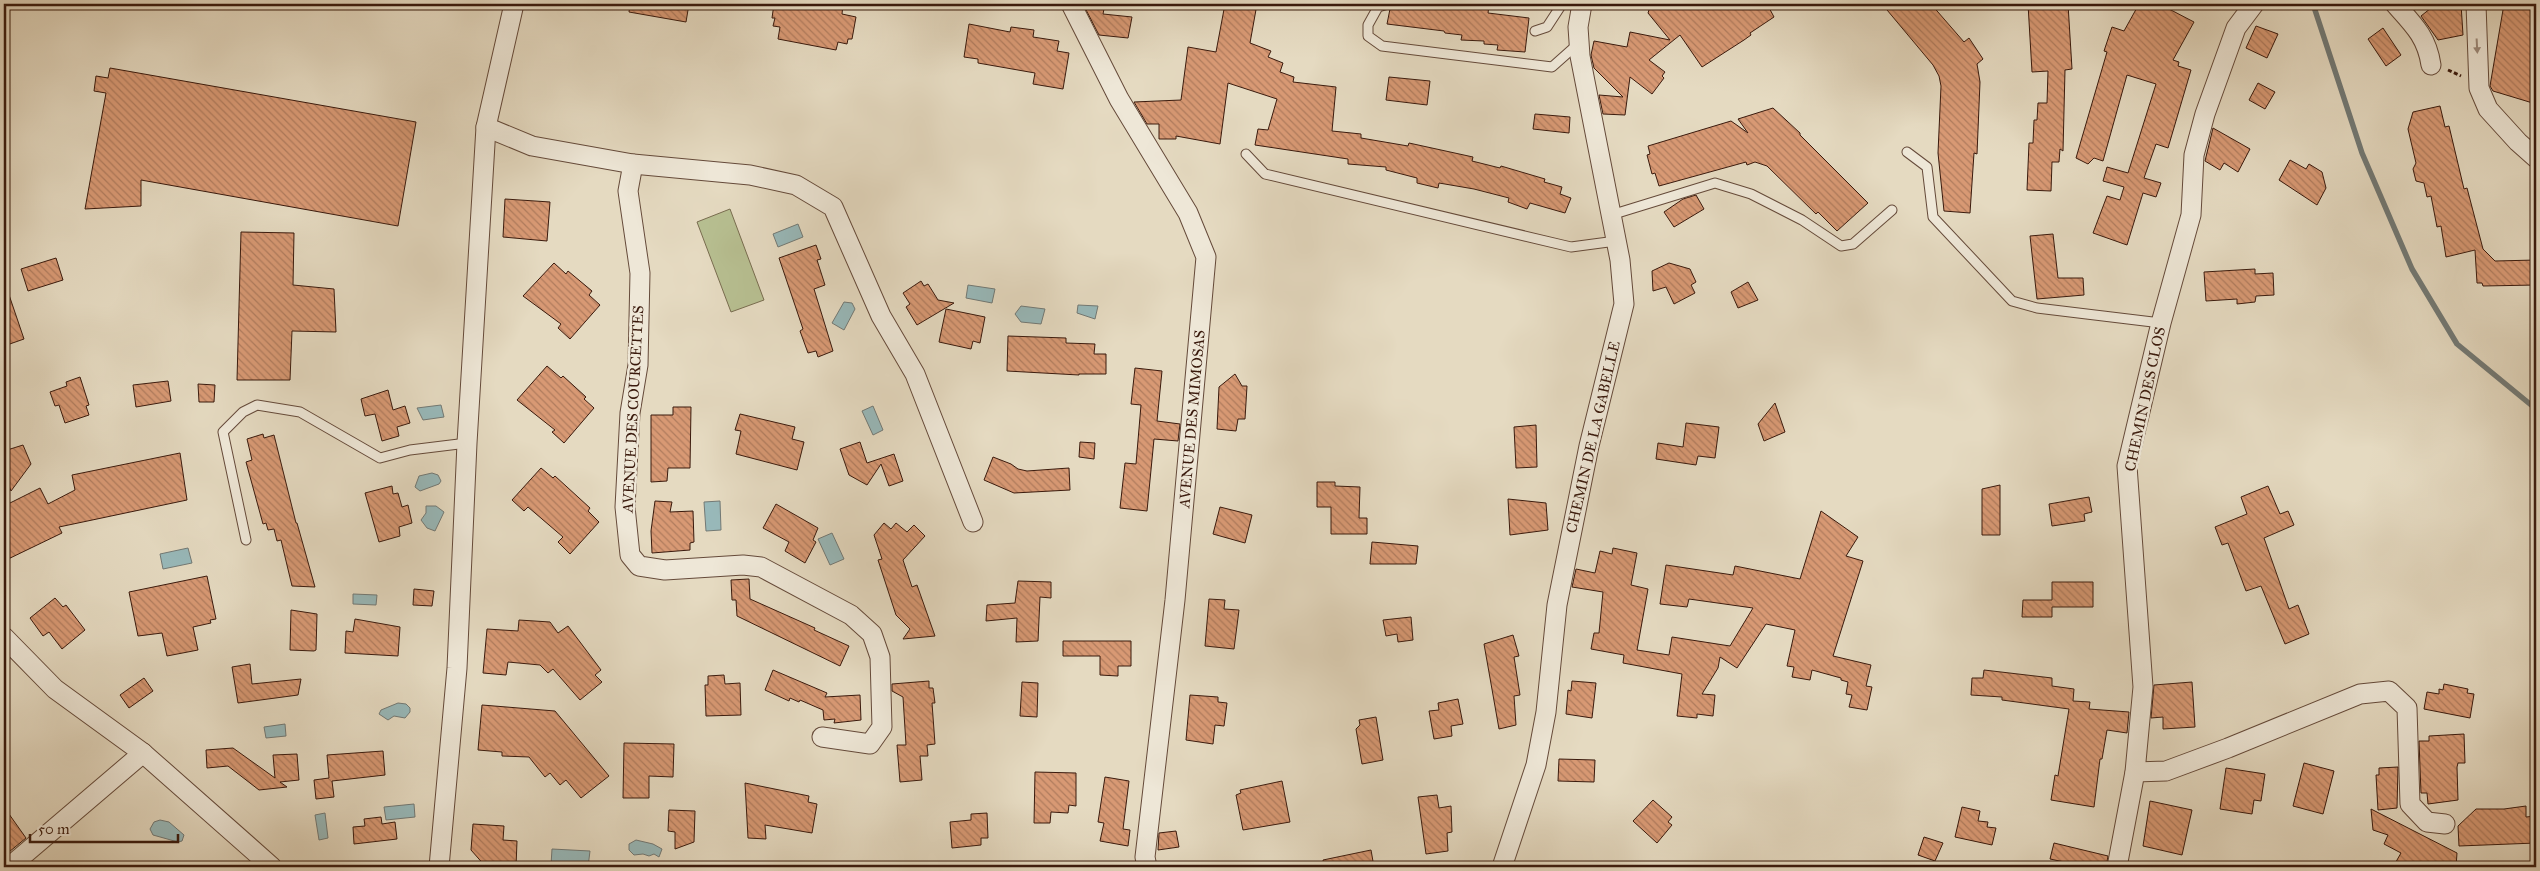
<svg xmlns="http://www.w3.org/2000/svg" width="2540" height="871" viewBox="0 0 2540 871" font-family="'IM FELL Great Primer',serif">
  <style>
    .grass { fill: #b7bf91; stroke: #786c4f }
    .water { fill: #98b9ba; stroke: #727975 }
    .lines { fill: none; stroke-linecap: round; stroke-linejoin: round }
    .stream { stroke: #727975; stroke-width: 5.5 }
    .building { fill: url(#building-back-hatch); stroke: #3a1a0d }
    .service-casing { stroke: #654a3a; stroke-width: 11 }
    .minor-casing { stroke: #654a3a; stroke-width: 21 }
    .path { stroke: #3a1a0d; stroke-width: 3; stroke-dasharray: 4 2.5; stroke-linecap: butt }
    .service { stroke: #eee7d7; stroke-width: 9 }
    .minor { stroke: #eee7d7; stroke-width: 19 }
    .oneway { fill: #9d8b7c }
    .labels { text-anchor: middle; dominant-baseline: central; stroke-width: 5; stroke-linejoin: round; paint-order: stroke }
    .street-label { font-size: 15px; fill: #3a1a0d; stroke: #eee7d7 }
  </style>
  <defs>
    <pattern id="building-back-hatch" width="6" height="6" patternUnits="userSpaceOnUse" patternTransform="scale(1.25)"><rect width="6" height="6" fill="#d89974"/><path d="M-1 5l2 2M0 0l6 6M5-1l2 2" fill="none" stroke="#b07c5e"/></pattern>
  </defs>
  <rect width="100%" height="100%" fill="#e5dac1"/>
  <filter id="stains"><feTurbulence type="fractalNoise" baseFrequency=".004" numOctaves="4"/><feColorMatrix values="0 0 0 0 .2 0 0 0 0 .09 0 0 0 0 .02 0 0 0 .5 -.17"/></filter>
  <radialGradient id="worn" r=".72"><stop offset=".6" stop-color="#630" stop-opacity="0"/><stop offset="1" stop-color="#630" stop-opacity=".3"/></radialGradient>
  <!-- grass -->
  <path class="grass" d="M730 209 764 300 731 312 697 222Z"/>
  <!-- water -->
  <g class="water">
    <path d="M798 224 803 237 778 247 773 234Z"/>
    <path d="M968 285 995 289 992 303 966 298Z"/>
    <path d="M844 302 852 303 855 309 844 330 832 323Z"/>
    <path d="M1078 305 1098 306 1095 319 1077 313Z"/>
    <path d="M1021 306 1045 309 1041 324 1021 322 1015 314Z"/>
    <path d="M441 405 444 417 423 420 417 408Z"/>
    <path d="M873 406 883 430 873 435 862 411Z"/>
    <path d="M432 473 438 475 441 481 439 484 420 491 415 487 419 476Z"/>
    <path d="M720 501 721 530 706 531 704 502Z"/>
    <path d="M426 506H436L444 512 435 531 427 528 421 520 426 513Z"/>
    <path d="M832 533 844 559 830 565 818 539Z"/>
    <path d="M188 548 192 563 163 569 160 554Z"/>
    <path d="M353 594 377 595 376 605 353 604Z"/>
    <path d="M398 703 406 704 410 708V712L405 718 394 716 388 720 379 714 381 710Z"/>
    <path d="M285 724 286 736 266 738 264 727Z"/>
    <path d="M414 804 415 817 386 820 384 807Z"/>
    <path d="M325 813 328 838 319 840 315 815Z"/>
    <path d="M160 820 169 822 184 835 182 841 178 842 153 835 150 829 154 822Z"/>
    <path d="M636 840 653 844 662 849 659 857 654 854 649 856 643 854 634 855 629 850V844Z"/>
    <path d="M552 849 590 851 588 867 564 863 561 866 551 865Z"/>
  </g>
  <g class="lines">
    <!-- stream -->
    <path class="stream" d="M2313 4 2362 153 2412 269 2457 344 2536 409"/>
  </g>
  <!-- building -->
  <g class="building">
    <path d="M630 4H689L686 22 629 12Z"/>
    <path d="M774 4H843L842 14 856 17 852 39H848L847 44 838 42 836 50 778 39 780 27 773 26 775 18H772Z"/>
    <path d="M1083 4H1105L1103 14 1132 17 1128 38 1099 35Z"/>
    <path d="M1225 4H1257L1250 43 1271 51 1268 57 1283 63 1280 72 1294 77 1293 82 1336 87 1332 131 1361 134V138L1408 146 1409 143 1473 157 1472 161 1500 168 1501 166 1545 179 1544 182 1562 187 1560 194 1571 198 1565 213 1530 203 1527 209 1508 202 1509 198 1474 189 1439 183 1438 188 1417 183V178L1386 170V167L1348 164V159L1255 145 1258 129 1268 130 1277 99 1228 83 1220 144 1176 136V139H1159V124H1147L1134 102 1181 100 1188 47 1216 52Z"/>
    <path d="M1391 4H1464L1489 6 1488 13 1529 18 1525 52 1497 50 1498 45 1484 44V41L1461 40 1462 35 1445 33 1444 31 1387 24Z"/>
    <path d="M1651 4H1767L1774 17 1750 33 1751 35 1744 40 1702 67 1680 35 1649 60 1665 72 1662 76 1664 78 1652 94 1630 77 1625 115 1603 114 1599 95 1623 97 1594 68 1591 55 1594 41 1627 47 1630 32 1670 40 1648 13Z"/>
    <path d="M1882 4H1931L1964 42 1969 38 1983 59 1977 64 1980 82 1977 154 1974 153 1970 213 1944 211 1938 153 1941 86 1939 76 1933 65Z"/>
    <path d="M2028 4H2068L2072 69 2065 70 2063 151 2060 149 2059 162H2052L2051 191 2027 190 2029 143H2033L2034 120H2037L2038 103H2047L2048 71 2032 72Z"/>
    <path d="M2139 4H2172L2169 9 2194 22 2173 60 2179 62 2178 66 2191 70 2168 148 2156 144 2144 178 2161 183 2156 197 2143 193 2127 245 2093 233 2107 196 2120 200 2124 187 2103 181 2107 167 2128 173 2156 84 2127 75 2103 161 2094 158 2088 164 2076 158 2107 52 2104 51 2112 27 2124 31Z"/>
    <path d="M2436 4H2461L2463 35 2438 40 2421 16Z"/>
    <path d="M2504 4H2536V104L2493 91 2490 86Z"/>
    <path d="M969 24 1010 32 1011 27 1034 30 1033 37 1059 41 1057 51 1069 53 1063 89 1033 84 1035 73 978 63V59L964 57Z"/>
    <path d="M2256 26 2278 34 2267 58 2246 48Z"/>
    <path d="M2383 28 2401 55 2386 66 2368 39Z"/>
    <path d="M110 68 416 122 398 226 141 180V206L85 209 106 93 94 91 96 76 108 78Z"/>
    <path d="M1389 77 1430 81 1427 105 1386 100Z"/>
    <path d="M2258 83 2275 92 2265 109 2249 100Z"/>
    <path d="M2440 106 2445 127 2449 126 2464 189 2467 188 2483 249 2495 261 2536 260V285L2483 286 2482 283H2477L2475 250 2446 257 2441 226 2437 227 2431 196 2427 197 2424 183 2416 181 2413 169 2416 163 2408 129 2413 112Z"/>
    <path d="M1773 108 1800 133V135L1868 203 1837 231 1818 212 1816 214 1767 166 1755 162 1747 165 1746 162 1659 186 1655 173 1652 174 1647 155 1650 154 1648 146 1731 121 1748 133 1738 119Z"/>
    <path d="M1535 114 1570 117 1569 133 1533 129Z"/>
    <path d="M2213 128 2250 149 2238 172 2224 163 2220 170 2205 161Z"/>
    <path d="M2290 160 2306 169 2309 164 2322 172 2326 188 2317 205 2279 180Z"/>
    <path d="M1696 195 1704 209 1674 227 1664 212 1683 199Z"/>
    <path d="M505 199 550 202 547 241 503 237Z"/>
    <path d="M241 232 294 233 293 285 334 289 336 332 292 331 290 380H237Z"/>
    <path d="M2053 234 2058 278H2083L2084 295 2037 299 2030 236Z"/>
    <path d="M816 245 821 259 817 260 825 285 814 289 833 351 818 357 816 351 808 353 800 331 803 329 779 258Z"/>
    <path d="M56 258 63 280 28 291 21 269Z"/>
    <path d="M554 263 566 274 568 271 592 291 589 295 600 305 570 339 558 328 561 324 523 296Z"/>
    <path d="M1669 263 1690 269 1696 282 1691 285 1695 293 1674 304 1666 287 1653 291 1652 271Z"/>
    <path d="M2255 269V274L2273 273 2274 295 2256 296 2255 302 2237 304V299L2206 301 2204 272Z"/>
    <path d="M921 281 924 286 928 284 938 300 954 303 917 325 906 307 910 304 903 293Z"/>
    <path d="M1748 282 1758 300 1738 308 1731 292Z"/>
    <path d="M6 286 24 339 4 346V287Z"/>
    <path d="M946 309 985 317 980 343 973 341 971 349 939 342Z"/>
    <path d="M1008 336 1066 338V343L1095 344 1094 354H1106V374H1079V375L1007 371Z"/>
    <path d="M547 366 561 378 563 376 586 397 584 399 594 408 564 443 552 432 555 430 517 400Z"/>
    <path d="M1135 368 1162 371 1157 421 1180 424 1178 441 1154 439 1147 511 1120 508 1125 463 1136 464 1141 405 1131 404Z"/>
    <path d="M1235 374 1242 386H1247L1245 419H1238L1236 431 1217 429 1219 387Z"/>
    <path d="M80 377 89 405 86 406 89 415 65 423 59 405 55 406 50 392 67 386 66 382Z"/>
    <path d="M168 381 171 401 136 407 133 385Z"/>
    <path d="M198 384 215 385 214 402H199Z"/>
    <path d="M388 390 393 410 405 406 410 423 397 427 399 436 382 441 375 414 365 416 361 399Z"/>
    <path d="M1775 403 1785 432 1764 441 1758 424Z"/>
    <path d="M673 407H691L690 468H668L667 481 651 482V415H673Z"/>
    <path d="M740 414 795 427 792 439 804 442 797 470 736 454 741 431 735 430Z"/>
    <path d="M1686 423 1719 427 1715 458 1698 456 1696 465 1656 459 1658 443 1683 447Z"/>
    <path d="M1536 425 1537 467 1516 468 1514 427Z"/>
    <path d="M263 434 264 438 274 435 296 523H297L315 587 292 586 281 540 277 541 274 529 268 530 266 523 263 524 246 462 252 460 247 439Z"/>
    <path d="M860 442 867 463 894 454 903 481 889 486 881 464 867 485 849 475 840 449Z"/>
    <path d="M1080 442 1095 443 1094 459 1079 457Z"/>
    <path d="M23 445 31 464 11 491 4 472V451Z"/>
    <path d="M180 453 187 500 59 527 62 533 4 561V506L40 488 48 504 75 490 72 475Z"/>
    <path d="M993 457 1011 464 1018 469 1027 471 1069 468 1070 490 1014 493 984 480Z"/>
    <path d="M541 468 553 478 555 476 590 508 588 511 599 522 570 554 558 542 563 537 528 507 524 511 512 500Z"/>
    <path d="M1317 482H1335V486L1360 487 1359 518H1367V534H1331V507H1317Z"/>
    <path d="M2000 485V535H1982V489Z"/>
    <path d="M392 486 393 494 398 493 402 507 408 505 412 523 399 527 400 536 379 542 365 493Z"/>
    <path d="M2268 486 2280 514 2288 511 2294 525 2264 538 2289 609 2298 605 2309 634 2285 644 2261 586 2246 591 2228 543 2222 545 2215 527 2247 514 2241 497Z"/>
    <path d="M2089 497 2092 512 2084 514 2085 521 2052 526 2049 504Z"/>
    <path d="M1508 499 1546 503 1548 530 1510 535Z"/>
    <path d="M655 501 672 502 670 512 693 511 694 542 690 543V550L652 553 651 531Z"/>
    <path d="M776 504 818 528 813 540 816 542 805 563 785 551 789 542 763 528Z"/>
    <path d="M1220 507 1252 515 1245 543 1213 534Z"/>
    <path d="M1821 511 1858 537 1846 556 1863 561 1833 656 1871 665 1866 686 1872 687 1867 710 1849 707 1852 695 1846 694 1848 682 1841 680V678L1812 670 1810 680 1792 677 1794 667 1787 666 1795 630 1766 624 1737 668 1720 657 1718 668 1702 694 1715 695 1713 716 1697 714V718L1677 716 1682 674 1623 663 1624 655 1591 649 1594 633H1599L1603 592 1572 587 1576 569 1595 573 1600 551 1612 554 1613 548 1637 553 1631 585 1648 589 1637 650 1669 655 1672 637 1730 646 1753 608 1689 599 1687 607 1660 604 1666 565 1733 575 1735 566 1800 579Z"/>
    <path d="M884 523 891 529 896 523 907 532 914 525 925 536 903 560 912 587 917 585 935 636 903 639 910 629 896 615 878 560 882 559 874 535Z"/>
    <path d="M1372 542 1418 546 1416 564H1370Z"/>
    <path d="M207 576 216 619 210 620 211 623 193 627 198 650 167 656 162 633 138 636 129 592Z"/>
    <path d="M749 579 750 599 815 628 814 630 849 646 840 666 737 616 736 600H732L731 580Z"/>
    <path d="M1018 581 1051 582V598L1040 597 1038 641 1016 642 1017 618 986 621 987 605 1015 603Z"/>
    <path d="M2052 582H2093V607H2052V617H2022L2023 600H2052Z"/>
    <path d="M414 589 434 591 432 606 413 605Z"/>
    <path d="M55 598 63 607 66 605 85 630 62 649 49 632 43 636 30 618Z"/>
    <path d="M1209 599 1225 600 1224 609 1239 610 1234 649 1205 646Z"/>
    <path d="M291 610 317 614 316 650 314 651 290 650Z"/>
    <path d="M1411 617 1413 640 1398 642 1397 634 1386 636 1383 620Z"/>
    <path d="M355 619 400 627 398 656 345 653 346 631 353 632Z"/>
    <path d="M519 620 550 622 558 633 568 626 601 670 595 675 602 682 580 700 553 669 548 673 540 665 508 662 506 675 483 673 487 629 518 631Z"/>
    <path d="M1513 635 1519 656 1514 657 1520 695 1514 696 1516 725 1499 729 1484 644Z"/>
    <path d="M1063 641H1131V666H1118V676L1100 675V656H1063Z"/>
    <path d="M250 664 252 684 301 679 298 695 238 703 232 667Z"/>
    <path d="M773 670 827 693 825 697 860 695 861 720 834 723 835 719 824 720 823 710 800 700 799 702 790 698 789 701 765 690Z"/>
    <path d="M1984 670 2052 678V686L2074 689 2073 701 2090 702 2089 709 2129 712 2127 733 2107 730 2102 759H2100L2094 807 2051 800 2055 775 2058 776 2069 709 2002 700V697L1971 695 1972 678H1983Z"/>
    <path d="M724 675 725 684 740 683 741 715 706 716 705 685H708V676Z"/>
    <path d="M144 678 153 691 129 708 120 695Z"/>
    <path d="M929 681V688H933L935 703H932L935 744 927 745 928 756H920L922 780 900 782 897 745H906L903 697 892 691V684Z"/>
    <path d="M1572 681 1596 683 1592 718 1566 714 1568 690 1571 691Z"/>
    <path d="M1022 682 1038 683 1037 717 1020 716Z"/>
    <path d="M2192 682 2195 727 2163 729V717L2151 718 2154 685Z"/>
    <path d="M2444 684 2468 689 2467 693 2474 694 2470 718 2424 709 2427 692 2439 694V689L2443 690Z"/>
    <path d="M1190 695 1218 697V702L1227 703 1224 726 1215 725 1213 744 1186 740Z"/>
    <path d="M1458 699 1463 724 1451 726 1452 736 1434 739 1429 711 1439 710 1438 703Z"/>
    <path d="M482 705 555 711 609 776 581 798 566 780 560 785 550 773 545 777 529 757 502 756V752L478 750Z"/>
    <path d="M1376 717 1383 760 1362 764 1356 729 1360 725 1359 720Z"/>
    <path d="M2464 734 2465 763H2458L2457 767 2458 800 2428 804 2427 793H2421L2419 741H2429V736Z"/>
    <path d="M624 743 674 744 673 777 649 776V798H623Z"/>
    <path d="M233 748 275 778 273 755 297 754 299 780 280 782 287 787 259 790 228 766 207 768 206 750Z"/>
    <path d="M383 751 385 775 332 781 334 797 316 799 314 780 329 778 327 755Z"/>
    <path d="M1559 759 1595 760 1594 782 1558 781Z"/>
    <path d="M2304 763 2334 771 2323 814 2293 806Z"/>
    <path d="M2398 767 2397 808 2378 810 2376 775H2379V768Z"/>
    <path d="M2226 768 2265 774 2261 801 2254 800 2252 814 2220 809Z"/>
    <path d="M1035 772 1076 773V806L1069 805 1068 813 1051 812 1050 823H1034Z"/>
    <path d="M1105 777 1129 781 1123 829 1130 830 1128 846 1100 841 1104 823 1098 822Z"/>
    <path d="M1282 781 1290 822 1243 830 1236 795 1241 793 1240 790Z"/>
    <path d="M745 783 809 796 808 802 817 804 812 833 765 825 766 839 748 838Z"/>
    <path d="M1437 795 1439 808 1451 806 1452 832 1447 833 1448 851 1426 854 1418 797Z"/>
    <path d="M1653 800 1672 817 1668 822 1672 825 1657 843 1633 821Z"/>
    <path d="M2150 801 2192 810 2182 855 2143 846Z"/>
    <path d="M2526 806V817L2536 816V843L2459 846 2458 826 2476 809H2504Z"/>
    <path d="M4 807 26 838 9 852 4 853Z"/>
    <path d="M1962 807 1980 811 1978 821 1988 822 1987 827 1996 828 1992 845 1955 837Z"/>
    <path d="M2371 809 2457 853 2456 867H2393L2401 853 2384 844 2388 835 2373 830Z"/>
    <path d="M669 810 695 811 694 842 675 849V832L668 831Z"/>
    <path d="M987 813 988 838H981V845L952 848 950 822 971 820V814Z"/>
    <path d="M381 817 382 824 395 822 397 839 354 844 353 827 365 826 364 819Z"/>
    <path d="M473 824 504 826 503 840 517 841 516 867H486L471 850Z"/>
    <path d="M1176 831 1179 847 1158 850 1159 833Z"/>
    <path d="M1924 837 1943 843 1935 861 1918 855Z"/>
    <path d="M2054 843 2108 856 2106 867H2088L2050 859Z"/>
    <path d="M1371 850 1374 867H1324L1323 860Z"/>
  </g>
  <g class="lines">
    <!-- service casing -->
    <g class="service-casing">
      <g id="service">
        <path d="M1385 5 1378 7 1368 25V36L1382 46 1552 67 1579 43"/>
        <path d="M1535 31 1547 27 1562 4"/>
        <path d="M1907 152 1927 167 1933 217 2012 301 2037 308 2161 323"/>
        <path d="M1246 154 1265 174 1571 247 1616 241"/>
        <path d="M1611 215 1715 183 1751 194 1802 220 1841 246 1853 244 1892 210"/>
        <path d="M246 540 223 432 243 412 257 405 300 412 380 458 410 450 467 443"/>
      </g>
    </g>
    <!-- minor casing -->
    <g class="minor-casing">
      <g id="minor">
        <path d="M1071 4 1119 99 1188 213 1206 257 1175 600 1145 857 1147 867"/>
        <path d="M2395 4C2413 24 2427 37 2431 65"/>
        <path d="M2476 4 2479 88 2488 109 2518 142 2536 158"/>
        <path d="M486 127 532 146 633 164 750 175 796 185 833 207 881 316 915 374 973 522"/>
        <path d="M633 164 628 191 640 273 638 365 630 413 625 507 630 555 639 566 665 570 743 565 761 567 851 615 872 634 880 657 882 727 870 744 822 737"/>
        <path d="M4 637 55 689 143 753 272 867"/>
        <path d="M2135 772 2166 771 2228 748 2360 694 2389 691 2407 708 2410 804 2427 822 2445 824"/>
        <path d="M4 864 14 863 143 753"/>
        <path d="M439 867 457 668 467 443 486 127 514 4"/>
        <path d="M1502 867 1536 765 1546 712 1557 605 1589 446 1624 304 1620 260 1580 56 1578 27 1582 4"/>
        <path d="M2117 867 2135 772 2143 687 2127 466 2161 323 2191 215 2194 155 2205 114 2236 28 2254 4"/>
      </g>
    </g>
    <!-- path -->
    <path class="path" d="M2448 70 2461 76"/>
    <!-- service -->
    <use href="#service" class="service"/>
    <!-- minor -->
    <use href="#minor" class="minor"/>
  </g>
  <!-- one-way arrows -->
  <defs><path id="oneway-solid" d="M-6-.8H1V-3.2L6.5 0L1 3.2V.8H-6Z" transform="scale(1.25)"/></defs>
  <use class="oneway" href="#oneway-solid" transform="translate(2477 46) rotate(87)"/>
  <g class="labels">
    <!-- street labels -->
    <g class="street-label">
      <text transform="translate(2145 399) rotate(-78)">CHEMIN DES CLOS</text>
      <text transform="translate(633 409) rotate(-87)">AVENUE DES COURCETTES</text>
      <text transform="translate(1192 419) rotate(-85)">AVENUE DES MIMOSAS</text>
      <text transform="translate(1593 437) rotate(-77)">CHEMIN DE LA GABELLE</text>
    </g>
  </g>
  <!-- margin -->
  <rect width="2540" height="871" fill="none" stroke="#e5dac1" stroke-width="20"/>
  <rect x="5" y="5" width="2530" height="861" fill="none" stroke="#3a1a0d" stroke-width="2.5"/>
  <rect x="10" y="10" width="2520" height="851" fill="none" stroke="#3a1a0d"/>
  <!-- scale -->
  <path d="M30 834v8h148v-8" fill="none" stroke="#3a1a0d" stroke-width="2.5"/>
  <text x="38" y="834" font-size="15" fill="#3a1a0d" stroke="#eee7d7" stroke-width="4" paint-order="stroke">50 m</text>
  <rect width="100%" height="100%" filter="url(#stains)"/>
  <rect width="100%" height="100%" fill="url(#worn)"/>
</svg>
